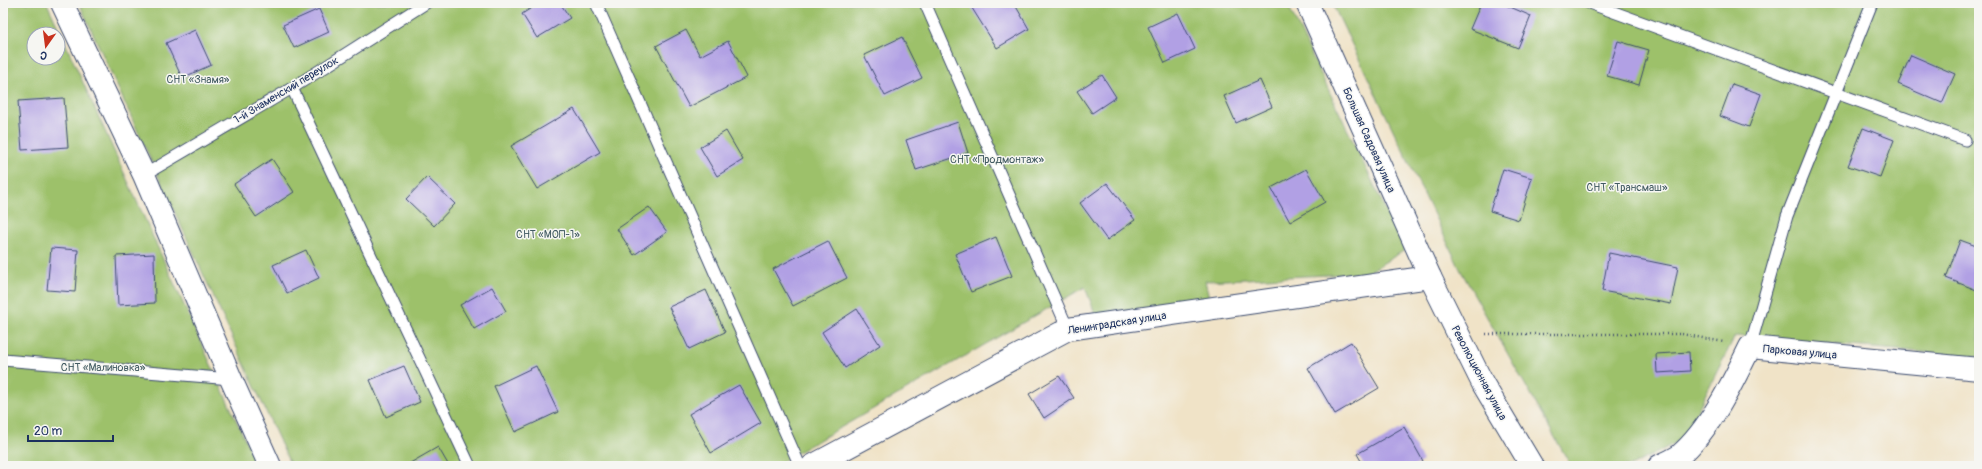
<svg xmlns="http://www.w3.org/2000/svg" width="1982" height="469" viewBox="0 0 1982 469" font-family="Pangolin,sans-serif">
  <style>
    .green { fill: #9dc16b; stroke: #5c7864; fill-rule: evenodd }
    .building { fill: #b1a0e4 }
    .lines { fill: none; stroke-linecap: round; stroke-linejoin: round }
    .lane-casing { stroke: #3b4a6e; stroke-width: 13 }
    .street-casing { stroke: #3b4a6e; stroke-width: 24 }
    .secondary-casing { stroke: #3b4a6e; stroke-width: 24 }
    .path { stroke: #3b4a6e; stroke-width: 2.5; stroke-dasharray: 1 3; stroke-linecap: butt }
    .lane { stroke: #fff; stroke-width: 11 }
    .street { stroke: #fff; stroke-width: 22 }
    .secondary { stroke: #fff; stroke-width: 22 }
    .labels { text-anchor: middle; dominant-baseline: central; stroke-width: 3; stroke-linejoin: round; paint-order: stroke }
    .park-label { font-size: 11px; fill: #425b62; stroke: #f6f6f2 }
    .street-label { font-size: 11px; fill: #1b2f5e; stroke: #f6f6f2 }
  </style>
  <rect width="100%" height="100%" fill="#f6f6f2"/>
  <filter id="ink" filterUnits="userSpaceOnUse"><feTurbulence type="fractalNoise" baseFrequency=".025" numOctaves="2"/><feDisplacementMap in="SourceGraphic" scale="8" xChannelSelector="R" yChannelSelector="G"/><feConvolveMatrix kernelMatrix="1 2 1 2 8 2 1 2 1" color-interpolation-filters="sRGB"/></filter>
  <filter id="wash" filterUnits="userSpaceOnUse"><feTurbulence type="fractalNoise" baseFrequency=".012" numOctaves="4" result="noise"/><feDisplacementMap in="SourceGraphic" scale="16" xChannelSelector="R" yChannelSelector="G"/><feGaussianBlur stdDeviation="0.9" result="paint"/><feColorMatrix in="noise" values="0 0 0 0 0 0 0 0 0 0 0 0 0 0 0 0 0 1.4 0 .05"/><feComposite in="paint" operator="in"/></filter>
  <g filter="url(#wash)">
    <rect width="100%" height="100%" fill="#f0e3c7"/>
    <!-- green -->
    <g class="green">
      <path d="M3 3H47L257 466H3ZM34 34H58V58H34Z"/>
      <path d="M79 3H1287L1405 250 1367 273 1205 281 1210 301 1096 316 1085 287 774 466H291Z"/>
      <path d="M1332 3H1979V357L1735 336 1683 439 1631 466H1571L1461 271Z"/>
    </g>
    <g id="blocks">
      <!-- building -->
      <g class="building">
        <path d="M539 3H560L570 18 537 38 522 14Z"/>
        <path d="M974 3H1014L1029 29 997 48 970 5Z"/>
        <path d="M1481 3H1501L1531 16 1518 48 1470 29Z"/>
        <path d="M319 9 329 32 294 48 283 25Z"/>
        <path d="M1178 13 1195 49 1165 63 1148 27Z"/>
        <path d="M195 30 211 65 182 78 166 43Z"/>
        <path d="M686 30 700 56 728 41 747 77 689 107 656 46Z"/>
        <path d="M902 37 922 78 885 96 864 55Z"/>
        <path d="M1618 41 1649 50 1639 85 1607 76Z"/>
        <path d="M1911 55 1955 74 1942 103 1898 84Z"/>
        <path d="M1102 75 1116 97 1092 113 1077 91Z"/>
        <path d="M1260 80 1272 107 1236 123 1224 96Z"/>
        <path d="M1732 84 1761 94 1749 127 1720 116Z"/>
        <path d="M64 98 68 147 22 150 18 101Z"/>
        <path d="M574 109 600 152 537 189 511 146Z"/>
        <path d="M958 122 968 153 916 170 906 140Z"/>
        <path d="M1863 128 1894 140 1880 177 1848 166Z"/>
        <path d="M726 131 743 160 717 176 700 147Z"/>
        <path d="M272 159 294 192 256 217 234 184Z"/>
        <path d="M1306 169 1325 202 1290 222 1271 188Z"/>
        <path d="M1503 169 1532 178 1519 220 1490 211Z"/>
        <path d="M427 177 455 204 434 226 406 199Z"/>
        <path d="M1107 183 1135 220 1107 240 1080 203Z"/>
        <path d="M649 207 667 232 634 255 617 229Z"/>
        <path d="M996 237 1012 276 971 292 955 254Z"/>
        <path d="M1960 240 1979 247V291L1946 278Z"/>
        <path d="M828 241 847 278 793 306 773 269Z"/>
        <path d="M51 248 78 250 75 292 47 290Z"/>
        <path d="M306 250 319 278 287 293 273 265Z"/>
        <path d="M1609 253 1678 267 1671 304 1602 291Z"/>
        <path d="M154 254 155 303 118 305 116 256Z"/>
        <path d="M492 287 506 311 474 329 460 305Z"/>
        <path d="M706 290 725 332 689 349 669 307Z"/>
        <path d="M857 309 880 345 845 368 822 332Z"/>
        <path d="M1351 342 1379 388 1335 414 1308 368Z"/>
        <path d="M1689 352 1690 371 1657 373 1656 354Z"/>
        <path d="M404 366 420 402 386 417 370 380Z"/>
        <path d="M536 366 558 412 515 432 494 386Z"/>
        <path d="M1059 376 1074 398 1044 418 1029 394Z"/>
        <path d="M739 385 761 423 711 453 689 414Z"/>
        <path d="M1404 427 1423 461 1415 466H1364L1357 454Z"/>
        <path d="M438 447 449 466H405Z"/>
      </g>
    </g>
  </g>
  <g filter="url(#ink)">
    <use href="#blocks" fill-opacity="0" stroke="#3b4a6e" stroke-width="1"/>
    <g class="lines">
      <!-- lane casing -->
      <g class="lane-casing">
        <g id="lane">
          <path d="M596 3 800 466"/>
          <path d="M925 3 1068 329"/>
          <path d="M1589 3 1965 140"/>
          <path d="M292 88 470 466"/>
          <path d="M144 175 292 88 426 3"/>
          <path d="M1750 347 1787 216 1872 3"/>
          <path d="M3 360 231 379"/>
        </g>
      </g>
      <!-- street casing -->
      <g class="street-casing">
        <g id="street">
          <path d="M62 3 144 175 231 379 270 466"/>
          <path d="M812 466 1068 329 1430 277"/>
          <path d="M1659 466C1666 463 1673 460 1679 456 1709 431 1733 382 1750 347L1979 369"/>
        </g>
      </g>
      <!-- secondary casing -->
      <g class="secondary-casing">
        <path id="secondary" d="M1307 3 1430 277 1483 384 1532 466"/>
      </g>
      <!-- path -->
      <path class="path" d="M1486 334H1682L1724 342"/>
      <!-- lane -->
      <use href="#lane" class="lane"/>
      <!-- street -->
      <use href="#street" class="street"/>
      <!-- secondary -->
      <use href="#secondary" class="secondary"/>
    </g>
  </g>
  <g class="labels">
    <!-- park labels -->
    <g class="park-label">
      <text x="198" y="79">СНТ «Знамя»</text>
      <text x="997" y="159">СНТ «Продмонтаж»</text>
      <text x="1627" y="187">СНТ «Трансмаш»</text>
      <text x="548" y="234">СНТ «МОП-1»</text>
      <text x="103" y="367">СНТ «Малиновка»</text>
    </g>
    <!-- street labels -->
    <g class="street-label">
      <text transform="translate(286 90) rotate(-31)">1-й Знаменский переулок</text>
      <text transform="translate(1369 140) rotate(66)">Большая Садовая улица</text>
      <text transform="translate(1117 323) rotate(-9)">Ленинградская улица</text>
      <text transform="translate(1800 352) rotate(5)">Парковая улица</text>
      <text transform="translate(1479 373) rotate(62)">Революционная улица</text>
    </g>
  </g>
  <!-- margin -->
  <rect width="1982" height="469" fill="none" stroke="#f6f6f2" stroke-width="16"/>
  <!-- north arrow -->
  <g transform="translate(46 46) rotate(194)"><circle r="19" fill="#f6f6f2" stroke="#9ea6b7"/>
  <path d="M0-3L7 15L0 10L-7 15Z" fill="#c8321e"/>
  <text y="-6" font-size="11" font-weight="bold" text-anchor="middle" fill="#1b2f5e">С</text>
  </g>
  <!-- scale -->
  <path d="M28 435v6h85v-6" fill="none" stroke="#1b2f5e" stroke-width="2"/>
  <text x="34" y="435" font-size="12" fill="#1b2f5e" stroke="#f6f6f2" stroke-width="3" paint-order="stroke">20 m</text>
</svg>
